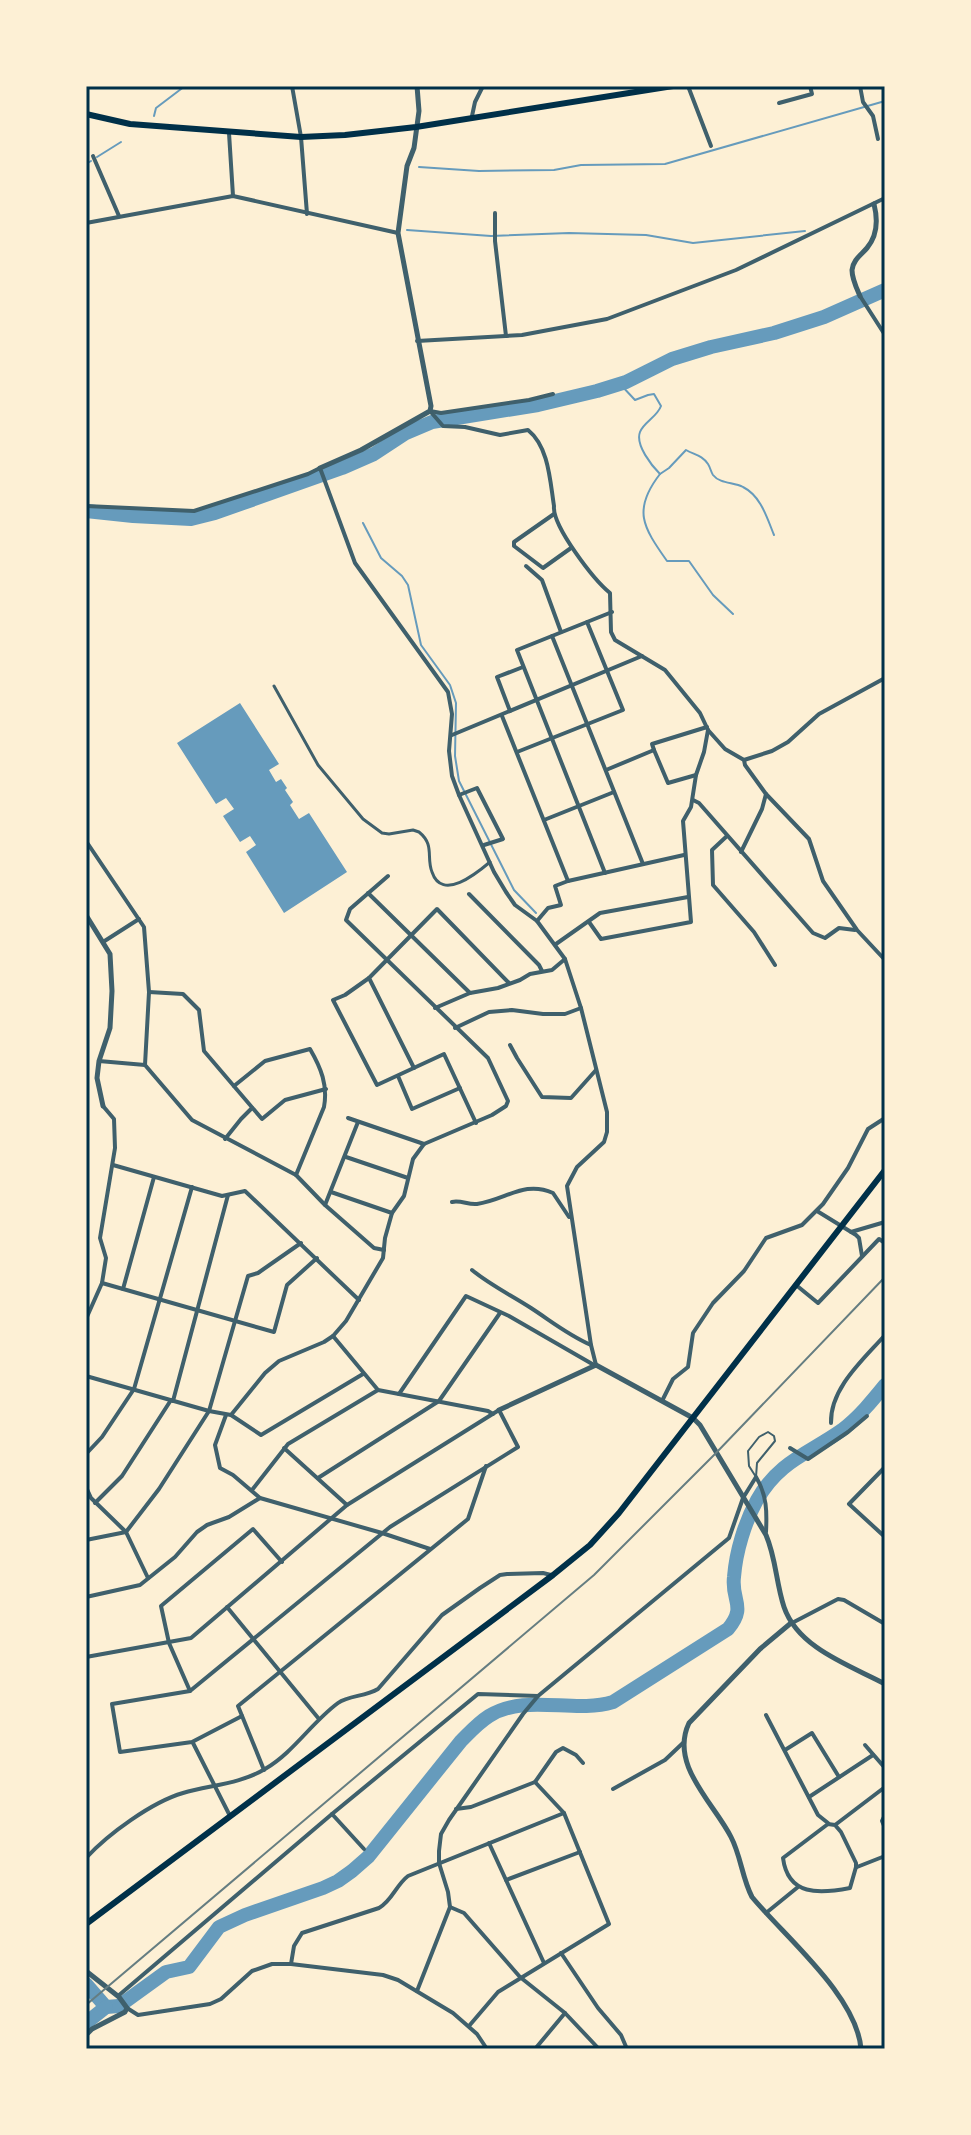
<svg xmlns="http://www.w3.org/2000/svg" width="971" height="2135" viewBox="0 0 971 2135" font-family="'Fira Sans',sans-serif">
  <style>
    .water { fill: #669bbc }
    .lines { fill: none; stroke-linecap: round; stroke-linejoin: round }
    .stream { stroke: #669bbc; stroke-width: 2 }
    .river { stroke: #669bbc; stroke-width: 14 }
    .service { stroke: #3f606c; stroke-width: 2 }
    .pedestrian { stroke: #3f606c; stroke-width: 3 }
    .minor { stroke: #3f606c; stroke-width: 4 }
    .tertiary { stroke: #3f606c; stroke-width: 5 }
    .primary { stroke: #003049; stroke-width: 6 }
    .rail { stroke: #657d81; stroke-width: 2 }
    .neatline { fill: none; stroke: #003049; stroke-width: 3 }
  </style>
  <rect width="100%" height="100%" fill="#fdf0d5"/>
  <!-- water -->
  <path class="water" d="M240 703 279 764 269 770 276 782 281 779 287 788 285 790 293 802 290 805 299 819 309 813 347 872 284 913 246 852 256 845 250 836 240 842 223 816 234 809 226 798 216 804 177 743Z"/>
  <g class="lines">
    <!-- stream -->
    <g class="stream">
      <path d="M154 116 156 108 185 86"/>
      <path d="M97 157 121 142"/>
      <path d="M86 164 91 161"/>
      <path d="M419 167 479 171 554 170 581 165 665 164 885 101"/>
      <path d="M407 230 491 236 569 233 646 235 693 243 805 231"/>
      <path d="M620 384 635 400 648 395 654 394 661 406C657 417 644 422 640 432 635 445 652 466 660 474L669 468 686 450C695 455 702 455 708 464 710 467 711 472 713 475 720 484 734 482 743 487 761 496 767 518 774 535"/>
      <path d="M660 474C632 510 643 527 667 561H689L713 595 733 614"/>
      <path d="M363 523 381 558 402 576 408 585 421 645 450 685 456 703 455 756 459 781 514 890 536 913"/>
    </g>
    <!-- river -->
    <g class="river">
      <path d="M86 511 133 516 191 519 215 513 342 468 374 454 406 433 432 422 538 405 597 391 626 382 672 359 711 347 774 333 824 317 885 290"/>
      <path d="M86 1984 106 2007 119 2006 166 1972 189 1967 219 1927 245 1915 323 1888 338 1881 352 1871 368 1857 461 1741C470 1732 478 1723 489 1716 526 1693 573 1714 613 1702L728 1629C747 1606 731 1601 734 1577 736 1551 745 1522 757 1500 779 1461 808 1454 842 1430 859 1417 872 1401 885 1385"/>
      <path d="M86 2023 106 2007"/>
    </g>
    <!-- service -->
    <path class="service" d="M768 1432 774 1436 775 1441 757 1463 756 1477 749 1466 748 1451 759 1437Z"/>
    <!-- pedestrian -->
    <path class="pedestrian" d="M274 686 318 765 363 819 382 833 389 834 413 830 419 832C435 845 426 857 432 872 442 902 477 873 490 862"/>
    <!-- minor -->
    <g class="minor">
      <path d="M292 86 301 137 307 214"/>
      <path d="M688 86 711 146"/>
      <path d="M860 86 863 102 873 116 878 139"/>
      <path d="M779 103 812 94 810 86"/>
      <path d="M86 110V86"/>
      <path d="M472 116 475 102 483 86"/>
      <path d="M229 133 233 196"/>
      <path d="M93 156 119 216"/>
      <path d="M495 213V241L506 336"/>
      <path d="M86 223 233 196 398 233"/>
      <path d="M860 296 885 335"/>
      <path d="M417 341 522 335 607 319 736 270 885 198"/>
      <path d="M430 411 443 426 465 427 500 435 528 430C549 447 550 481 554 506 552 526 594 580 610 593L611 632 615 640 665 670 700 713 708 730 725 749 744 760 745 765 766 794 809 839 823 881 857 930 885 960"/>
      <path d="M430 411 441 413 529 400 553 394"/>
      <path d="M86 506 194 511 308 474 320 468 355 563 448 692 452 714 449 751 452 776 459 795 494 872 506 892 515 905 537 921 565 959 581 1008 607 1112V1132L604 1142 577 1167 567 1186 591 1345 596 1365"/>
      <path d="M554 514 514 542V546L543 568 571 548"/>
      <path d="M526 566 542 580 561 632"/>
      <path d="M552 636 643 864"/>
      <path d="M510 711 497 677 523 667"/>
      <path d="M502 716 568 881"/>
      <path d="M452 735 642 656"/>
      <path d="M654 750 652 744 707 727"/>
      <path d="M517 752 623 710 587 622"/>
      <path d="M744 760 772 751 788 742 819 714 885 678"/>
      <path d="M606 770 654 750 668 783 696 775"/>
      <path d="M459 795 477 788 503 839 484 845"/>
      <path d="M693 800 699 803 813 933 825 938 839 928 855 930"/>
      <path d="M544 820 614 792"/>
      <path d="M727 836 712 850 713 885 754 932 775 965"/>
      <path d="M86 841 144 927 149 992 145 1065"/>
      <path d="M741 852 762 809 766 794"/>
      <path d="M605 873 517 650 612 612"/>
      <path d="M368 893 470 993"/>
      <path d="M469 894 539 965 542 971"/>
      <path d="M537 921 548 908 561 905 555 886 568 881 684 855"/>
      <path d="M589 922 601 939 691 922 683 821 691 807 696 775 704 752 708 730"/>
      <path d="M103 942 139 919"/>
      <path d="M556 944 600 913 688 897"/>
      <path d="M369 978 345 995 333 1000 377 1085 444 1054 476 1123"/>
      <path d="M149 992 183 994 199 1010 204 1051 262 1119 285 1100 326 1089"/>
      <path d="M435 1008 470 993 498 988 520 980 530 974 552 970 565 959"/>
      <path d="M455 1028 489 1012 512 1010 543 1014H565L581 1008"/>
      <path d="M510 1045 517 1058 542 1097 571 1098 596 1070"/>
      <path d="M99 1061 145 1065 192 1120 296 1175 325 1205 374 1248 384 1250"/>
      <path d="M414 1068 369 978 437 909 509 983"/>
      <path d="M398 1076 412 1109 460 1088"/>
      <path d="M234 1086 265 1061 310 1049C321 1068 328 1085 324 1107L296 1175"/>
      <path d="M348 1118 424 1144"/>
      <path d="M225 1139 241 1119 252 1108"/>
      <path d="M346 1157 408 1178"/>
      <path d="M113 1165 222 1196 245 1191 359 1300"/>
      <path d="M331 1192 392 1213"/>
      <path d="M452 1202C461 1200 468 1205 477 1204 506 1200 524 1180 553 1193L569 1217"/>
      <path d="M325 1205 358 1122"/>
      <path d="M817 1211 856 1235 859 1238 862 1256"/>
      <path d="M851 1232 885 1222"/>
      <path d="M472 1270C490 1285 511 1295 531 1308 551 1321 568 1335 591 1345"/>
      <path d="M102 1283 274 1332 287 1285 317 1258"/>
      <path d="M796 1285 818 1303 879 1239 885 1243"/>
      <path d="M123 1289 154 1177"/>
      <path d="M86 1319 102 1283 106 1258 100 1238 115 1148 114 1119 103 1106"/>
      <path d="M333 1336 378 1390 488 1411 493 1414"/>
      <path d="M86 1376 209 1411 231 1415 261 1435 363 1374"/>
      <path d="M399 1394 466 1296 509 1316 594 1365"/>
      <path d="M173 1401 228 1195"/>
      <path d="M662 1401 673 1379 688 1367 693 1333 713 1303 744 1271 766 1238 802 1225 823 1204 848 1168 868 1129 885 1118"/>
      <path d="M226 1415 215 1445 220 1468 233 1475 260 1498 382 1533 430 1549"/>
      <path d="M231 1415 265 1373 279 1361 324 1342 333 1336 346 1321 383 1258 385 1238 392 1213 404 1196 413 1159 424 1144 492 1115 506 1106 508 1101 488 1058 346 920 350 909 388 876"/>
      <path d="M831 1423C830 1388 864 1359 885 1335"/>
      <path d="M284 1448 347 1505"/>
      <path d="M790 1448 808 1459 848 1432 867 1416"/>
      <path d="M86 1454 102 1437 134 1389 192 1187"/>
      <path d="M885 1467 849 1504 885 1537"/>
      <path d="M318 1478 439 1401 500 1313"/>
      <path d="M86 1487 91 1498 126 1532 148 1578"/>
      <path d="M252 1490 288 1444 378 1390"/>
      <path d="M95 1503 122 1476 171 1400"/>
      <path d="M86 1540 126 1532 159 1489 209 1411 248 1276 258 1273 301 1243"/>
      <path d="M86 1597 140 1585 175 1557 197 1532 207 1525 229 1517 260 1498"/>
      <path d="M227 1607 319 1719"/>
      <path d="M792 1623 838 1599 844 1600 885 1624"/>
      <path d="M86 1657 191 1638 347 1505 499 1410 518 1447 390 1527 190 1691 112 1704 120 1752 192 1742 242 1716"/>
      <path d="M190 1691 169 1643 161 1606 253 1529 282 1562"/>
      <path d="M766 1715 818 1815 828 1823"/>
      <path d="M193 1743 230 1816"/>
      <path d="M865 1745 885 1768"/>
      <path d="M785 1750 812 1733 839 1777"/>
      <path d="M264 1770 238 1706 468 1519 486 1466"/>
      <path d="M613 1789 665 1760 684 1742"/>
      <path d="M809 1797 873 1755"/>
      <path d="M456 1809 471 1807 535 1782 556 1752 563 1748 576 1755 583 1763"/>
      <path d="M332 1814 364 1849"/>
      <path d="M885 1815 882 1821 885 1828"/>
      <path d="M835 1825 841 1832 856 1863V1867L850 1888C819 1894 788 1896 783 1858L828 1824 835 1825 885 1787"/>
      <path d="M489 1843 544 1963"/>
      <path d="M86 1858C108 1834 152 1802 183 1793 210 1785 240 1784 265 1769 294 1752 311 1723 338 1703 349 1695 365 1697 378 1689L442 1615 480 1588 500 1575 507 1574 543 1573 551 1575"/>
      <path d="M857 1867 885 1856"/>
      <path d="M506 1880 580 1852"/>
      <path d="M450 1907 464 1913 520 1977 565 2013 599 2049"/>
      <path d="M766 1913 798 1887"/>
      <path d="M561 1953 598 2008 621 2035 627 2049"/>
      <path d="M291 1964 294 1946 302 1933 379 1908C392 1901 396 1885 408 1876L564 1813"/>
      <path d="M417 1991 450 1907 448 1892 439 1863V1851L441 1834 449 1820 523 1714 538 1696 729 1538 743 1498 756 1477C767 1495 767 1512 766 1532"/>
      <path d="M118 1996 332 1814 478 1694 538 1696"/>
      <path d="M127 2008 138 2015 210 2004 221 1999 252 1971 272 1964H291L383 1975 398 1980 453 2013 477 2034 487 2049"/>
      <path d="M469 2026 498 1992 609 1924 564 1813 535 1782"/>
      <path d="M535 2049 565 2013"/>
    </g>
    <!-- tertiary -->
    <g class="tertiary">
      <path d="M860 296C856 287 852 279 852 270 853 260 861 255 867 248 878 235 878 220 874 204"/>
      <path d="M320 468 361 450 430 411 431 406 398 233 407 166 414 148 419 111 417 86"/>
      <path d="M86 915 110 954 112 991 110 1028 99 1061 97 1078 103 1106"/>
      <path d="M499 1410 596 1365 693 1418 700 1425 766 1535C776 1558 776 1583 784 1607 798 1648 849 1665 885 1684"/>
      <path d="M791 1623 760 1649 689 1723C669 1765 714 1803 731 1837 741 1856 742 1878 752 1897 785 1937 857 1996 861 2049"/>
      <path d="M86 1971 119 1997 127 2008 125 2012 92 2029 86 2035"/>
    </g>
    <!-- primary -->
    <g class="primary">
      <path d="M86 114 130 124 301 137 345 135 416 127 673 86"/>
      <path d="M86 1924 553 1575 590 1545 619 1513 885 1170"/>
    </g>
    <!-- rail -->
    <path class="rail" d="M86 2005 594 1575 716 1453 885 1277"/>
  </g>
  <!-- border -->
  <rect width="971" height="2135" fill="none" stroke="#fdf0d5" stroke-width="176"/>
  <rect x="88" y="88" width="795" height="1959" class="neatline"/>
</svg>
